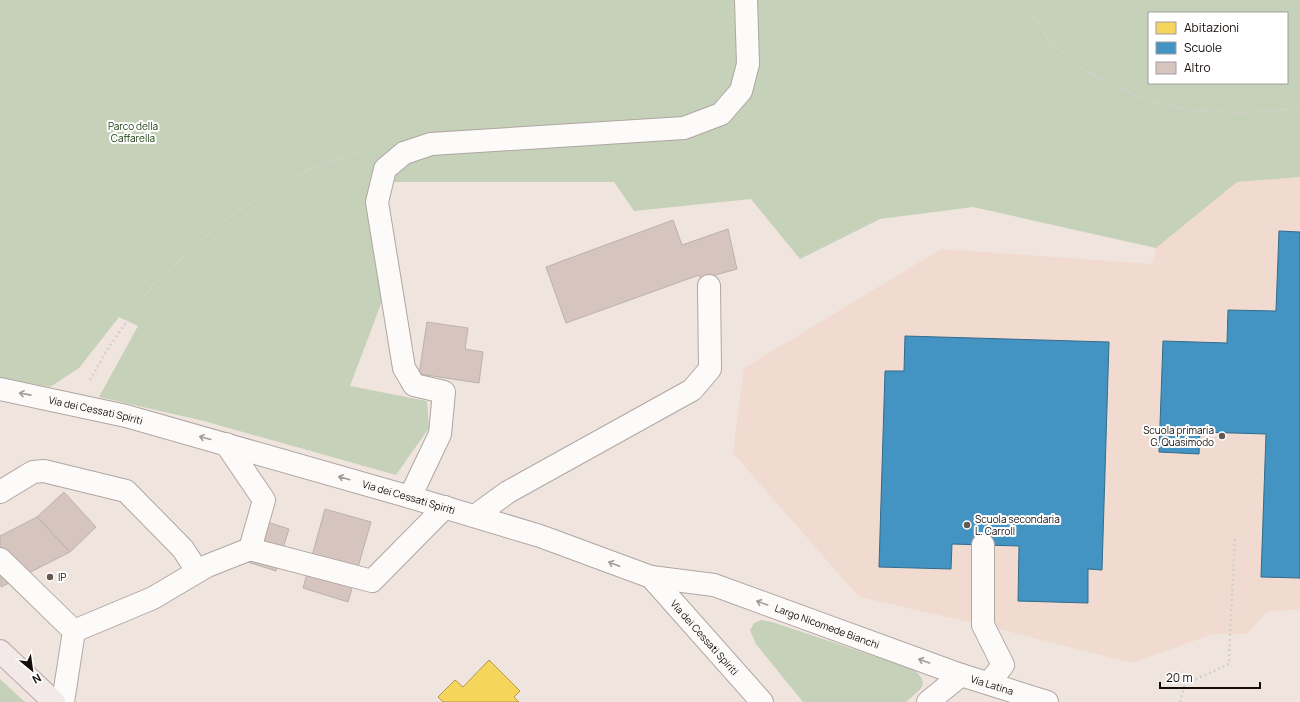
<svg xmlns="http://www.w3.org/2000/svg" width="1300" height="702" viewBox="0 0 1300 702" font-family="Manrope,sans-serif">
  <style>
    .built { fill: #f1dbd0 }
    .green { fill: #c5d1b9; fill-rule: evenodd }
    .homes { fill: #f6d55c; stroke: #b29943 }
    .schools { fill: #4393c3; stroke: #356b8c }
    .building { fill: #d6c4bf; stroke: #bbb1ae }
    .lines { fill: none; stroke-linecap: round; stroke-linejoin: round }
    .minor-casing { stroke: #b0a6a2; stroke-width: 24 }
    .major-casing { stroke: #bba6a5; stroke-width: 24 }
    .path { stroke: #d3d0ce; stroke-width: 2.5; stroke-dasharray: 2 3; stroke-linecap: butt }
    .minor { stroke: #fdfbfa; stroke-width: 22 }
    .major { stroke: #f3e9e9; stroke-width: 22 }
    .oneway { stroke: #a09c9a }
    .poi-dot { fill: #625854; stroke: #fff; stroke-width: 1.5 }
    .labels { text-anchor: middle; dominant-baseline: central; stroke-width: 4; stroke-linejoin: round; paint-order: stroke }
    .park-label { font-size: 10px; fill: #123a08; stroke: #fff }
    .street-label { font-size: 10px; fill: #150d0a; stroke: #fff }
    .poi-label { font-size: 10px; fill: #150d0a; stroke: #fff; text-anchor: start }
  </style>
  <rect width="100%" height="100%" fill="#f0e4de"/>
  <!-- built -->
  <path class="built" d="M1300 177V609L1267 612 1246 634H1213L1132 663 983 625 859 597 733 453 744 368 941 249 1152 264 1156 248 1237 182Z"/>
  <!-- green -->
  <g class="green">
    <path d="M0 0H1300V177L1237 182 1156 248 973 207 880 219 800 259 751 199 634 211 614 182H371L384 296 350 386 427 401 429 428 396 475 204 421 99 397 138 326 119 317 79 368 50 387 0 378ZM1149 13H1287V83H1149Z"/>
    <path d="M761 620 772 622 913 669C932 685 920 689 906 702H803L756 644 750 630 754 623Z"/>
    <path d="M0 679 25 702H0Z"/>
  </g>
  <!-- homes -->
  <path class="homes" d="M489 660 520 691 514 697 519 702H443L438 697 455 680 463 687Z"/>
  <!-- schools -->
  <g class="schools">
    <path d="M1279 231 1300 232V578L1261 577 1266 434 1200 432 1199 454 1159 452 1163 341 1227 343 1228 310 1276 311Z"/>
    <path d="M905 336 1109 342 1102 570 1088 569V603L1018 601 1019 546 952 544 951 569 879 567 885 371H904Z"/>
  </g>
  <!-- building -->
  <g class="building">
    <path d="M673 220 682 245 728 229 737 269 701 279 699 275 566 323 546 267Z"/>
    <path d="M427 322 468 328 465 349 483 352 479 383 419 374Z"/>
    <path d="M64 492 96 527 70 552 37 517Z"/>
    <path d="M325 509 371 522 348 602 303 588Z"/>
    <path d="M249 516 289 529 276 571 235 558Z"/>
    <path d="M37 517 70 552 1 587 0 536Z"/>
  </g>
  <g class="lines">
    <!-- minor casing -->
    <g class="minor-casing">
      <g id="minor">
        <path id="s1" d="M0 389 126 416 410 497 540 536 651 577 762 702"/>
        <path d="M0 492 33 472 44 471 126 491 183 549 197 571"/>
        <path d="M410 497 440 434 444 392 414 385 404 368 377 202 385 169 404 153 431 144 684 128 721 114 741 91 748 64 746 0"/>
        <path d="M475 516 508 492 692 390 710 369 709 286"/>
        <path d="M983 545V625L1003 665 989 683"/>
        <path d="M250 549 372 581 445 507"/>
        <path d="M0 559 74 631 63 702"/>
        <path id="s2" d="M651 577 714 585 961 675 1047 702"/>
        <path d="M74 631 153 598 207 566 250 549 264 500 226 444"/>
        <path d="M928 702 961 675"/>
      </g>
    </g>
    <!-- major casing -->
    <g class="major-casing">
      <path id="major" d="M0 651 54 702"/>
    </g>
    <!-- path -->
    <g class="path">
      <path d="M1021 0 1051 42 1086 72 1142 98 1190 110 1248 113 1300 108"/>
      <path d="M90 380 107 350 151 287 219 224 290 177 357 152H362"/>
      <path d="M1180 702 1185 684 1229 664 1230 634 1235 538"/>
    </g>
    <!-- minor -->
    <use href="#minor" class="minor"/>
    <!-- major -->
    <use href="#major" class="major"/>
  </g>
  <!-- one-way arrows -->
  <defs><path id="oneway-shaft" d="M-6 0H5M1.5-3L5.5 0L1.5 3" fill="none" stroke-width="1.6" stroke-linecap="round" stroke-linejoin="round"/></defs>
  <g class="oneway">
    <use href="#oneway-shaft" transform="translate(25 394) rotate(-169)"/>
    <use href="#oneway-shaft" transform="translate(205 438) rotate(-165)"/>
    <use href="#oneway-shaft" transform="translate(344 478) rotate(-164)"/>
    <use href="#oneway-shaft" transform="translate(614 564) rotate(-159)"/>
    <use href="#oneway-shaft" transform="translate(762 603) rotate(-160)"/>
    <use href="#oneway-shaft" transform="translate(924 661) rotate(-160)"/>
  </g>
  <!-- markers -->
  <g class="poi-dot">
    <circle cx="1222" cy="436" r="4"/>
    <circle cx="967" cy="525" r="4"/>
    <circle cx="50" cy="577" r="4"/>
  </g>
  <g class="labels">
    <!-- park labels -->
    <g class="park-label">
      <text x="133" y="126">Parco della<tspan x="133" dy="12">Caffarella</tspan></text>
    </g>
    <!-- street labels -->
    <g class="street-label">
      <text stroke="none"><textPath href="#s1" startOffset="98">Via dei Cessati Spiriti</textPath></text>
      <text stroke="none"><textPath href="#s1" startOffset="423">Via dei Cessati Spiriti</textPath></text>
      <text stroke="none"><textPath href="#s2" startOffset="184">Largo Nicomede Bianchi</textPath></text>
      <text stroke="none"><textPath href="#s1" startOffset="759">Via dei Cessati Spiriti</textPath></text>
      <text stroke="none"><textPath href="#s2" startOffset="359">Via Latina</textPath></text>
    </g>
    <!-- poi labels -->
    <g class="poi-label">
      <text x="1214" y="430" text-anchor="end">Scuola primaria<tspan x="1214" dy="12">G. Quasimodo</tspan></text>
      <text x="975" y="519">Scuola secondaria<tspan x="975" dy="12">L. Carroll</tspan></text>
      <text x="58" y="577">IP</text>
    </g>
  </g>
  <!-- legend -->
  <rect x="1148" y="12" width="140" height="72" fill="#ffffff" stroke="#a19e9d"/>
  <rect x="1156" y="22" width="20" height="12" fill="#f6d55c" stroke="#a19e9d"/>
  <text x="1184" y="32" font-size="12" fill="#150d0a">Abitazioni</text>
  <rect x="1156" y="42" width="20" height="12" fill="#4393c3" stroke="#a19e9d"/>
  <text x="1184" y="52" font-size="12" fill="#150d0a">Scuole</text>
  <rect x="1156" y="62" width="20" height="12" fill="#d6c4bf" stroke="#a19e9d"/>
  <text x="1184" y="72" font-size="12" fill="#150d0a">Altro</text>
  <!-- north arrow -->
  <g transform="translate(32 670) rotate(151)" stroke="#ffffff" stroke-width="3" paint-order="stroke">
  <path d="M0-3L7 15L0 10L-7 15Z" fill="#150d0a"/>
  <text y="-6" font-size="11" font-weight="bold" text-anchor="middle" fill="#150d0a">N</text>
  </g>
  <!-- scale -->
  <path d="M1160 682v6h100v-6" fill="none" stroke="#150d0a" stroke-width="2"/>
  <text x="1166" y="682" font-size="12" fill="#150d0a" stroke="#ffffff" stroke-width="3" paint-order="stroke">20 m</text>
</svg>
